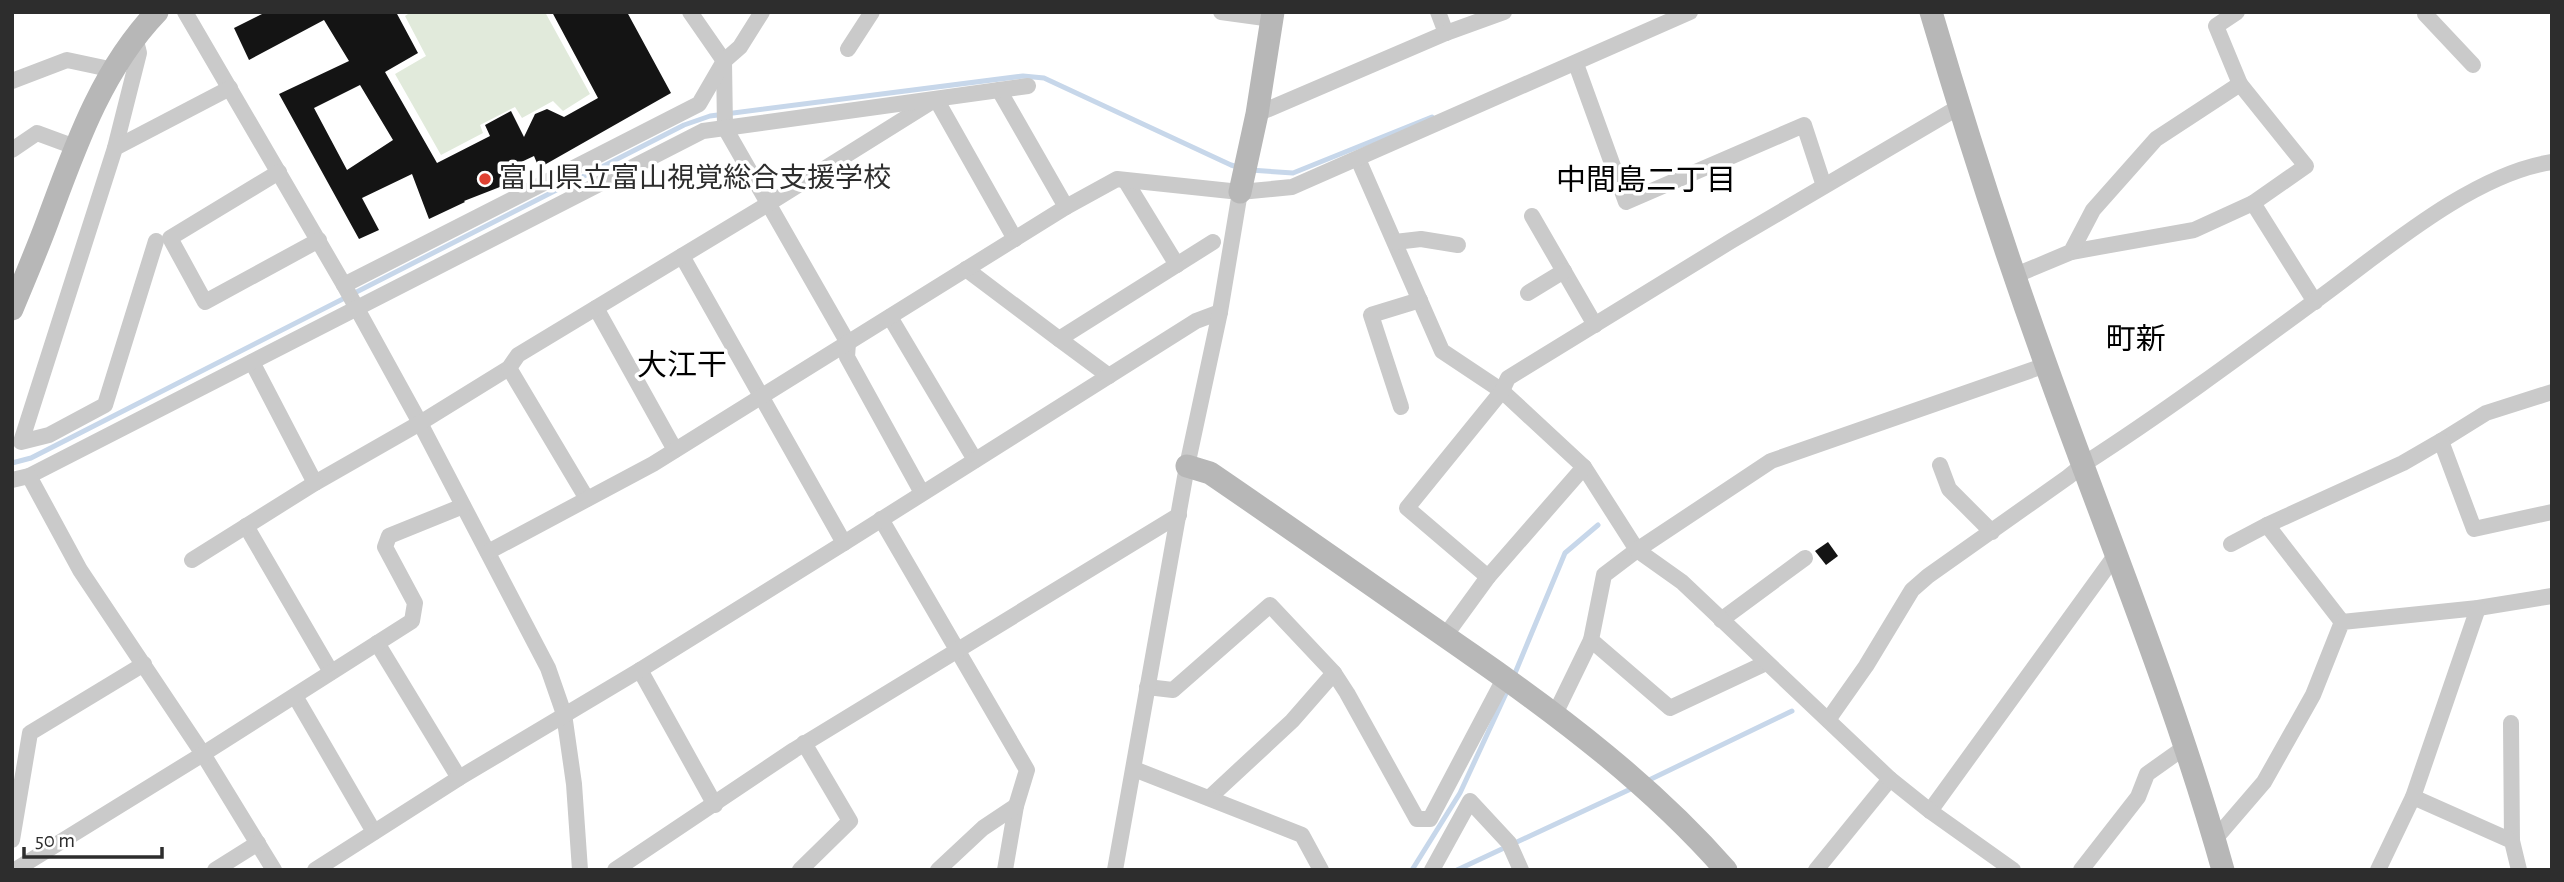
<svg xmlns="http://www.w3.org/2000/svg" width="2564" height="882" viewBox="0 0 2564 882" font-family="'Alegreya Sans','Noto Sans JP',sans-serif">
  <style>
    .green { fill: #e1eadb }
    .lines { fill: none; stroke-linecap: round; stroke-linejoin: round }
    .stream { stroke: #c7d7ea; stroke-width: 5 }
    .building { fill: #141414; fill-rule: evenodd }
    .street { stroke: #cacaca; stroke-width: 16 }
    .secondary { stroke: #b7b7b7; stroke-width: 23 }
    .poi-dot { fill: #e04233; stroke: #fff; stroke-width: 2.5 }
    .labels { text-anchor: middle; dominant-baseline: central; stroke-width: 7; stroke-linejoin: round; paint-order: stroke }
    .poi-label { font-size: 28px; fill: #2d2d2d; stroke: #fff; text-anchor: start }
    .neighbourhood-label { font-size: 30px; fill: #000; stroke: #fff }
  </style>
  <rect width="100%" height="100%" fill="#fff"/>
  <!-- green -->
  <path class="green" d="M411 12H545L590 94 563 111 553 101 522 118 515 107 480 125 483 133 441 155 395 74 426 56 405 16Z"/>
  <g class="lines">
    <!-- stream -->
    <g class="stream">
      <path d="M1250 170 1293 173 1432 117"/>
      <path d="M12 463 31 458 684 125 710 116 1023 76 1044 78 1231 165 1241 168"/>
      <path d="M1513 678 1565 553 1598 525"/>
      <path d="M1647 781 1792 711"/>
      <path d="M1412 870 1460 793 1509 687"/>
      <path d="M1457 870 1635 787"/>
    </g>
  </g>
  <!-- building -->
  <g class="building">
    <path d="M266 12H396L418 53 385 72 437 163 490 136 485 125 511 111 524 137 535 114 547 109 564 117 598 98 552 12H627L671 93 539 168 534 156 500 172 505 185 464 201 465 202 429 219 412 174 362 198 379 230 359 239 279 94 349 61 324 20 249 60 234 28ZM360 85 393 140 347 170 314 108Z"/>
    <path d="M1828 542 1838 556 1826 565 1815 551Z"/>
  </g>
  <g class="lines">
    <!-- street -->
    <g class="street">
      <path d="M185 12 344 285 420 423 548 668 564 714 574 784 580 870"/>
      <path d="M690 12 724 61 725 128 848 343 847 357 922 493"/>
      <path d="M1221 12 1272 19"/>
      <path d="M1438 12 1446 33"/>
      <path d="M2427 12 2425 14 2473 65"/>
      <path d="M848 49 872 12"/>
      <path d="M1576 64 1626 202 1804 125 1824 186"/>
      <path d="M12 81 67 60 114 70"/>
      <path d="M2240 84 2306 166 2253 203"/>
      <path d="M999 90 1066 207"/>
      <path d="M1257 114 1446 33 1504 12"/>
      <path d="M115 148 139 53 135 37"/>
      <path d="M12 150 37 133 75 147"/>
      <path d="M1358 159 1442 351 1502 391 1584 467 1637 550 1604 575 1591 640 1670 708 1766 663"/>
      <path d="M279 172 170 238 205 302 319 240"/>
      <path d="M1125 180 1177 265"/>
      <path d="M1532 216 1595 325"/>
      <path d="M156 241 105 405 49 435 21 442 115 148 230 88"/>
      <path d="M1395 242 1421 239 1458 245"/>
      <path d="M2071 252 2194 230 2253 203 2315 302"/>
      <path d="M682 256 844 543"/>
      <path d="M966 269 1059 339"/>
      <path d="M2016 275 2071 252 2093 210 2156 139 2240 84 2216 26 2237 12"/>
      <path d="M344 285 699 104 724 61 740 47 762 12"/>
      <path d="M1528 293 1564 271"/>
      <path d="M596 308 675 450"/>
      <path d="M890 317 975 460"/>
      <path d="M252 362 315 483 420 423 509 368 518 355 768 204 936 99 1015 239"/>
      <path d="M509 368 587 499"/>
      <path d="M1109 376 1059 339 1213 242"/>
      <path d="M1401 407 1371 315 1420 300"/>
      <path d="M2441 441 2486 413 2552 392"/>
      <path d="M1940 465 1949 489 1992 532"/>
      <path d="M1584 467 1488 577 1407 508 1502 391 1508 378 1731 241 1959 107"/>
      <path d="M29 476 703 131 1028 86"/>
      <path d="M12 480 29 476 80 570 203 754 274 870"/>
      <path d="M881 519 1027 770 1016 806 1005 870"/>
      <path d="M2267 525 2403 463 2441 441 2474 529 2552 512"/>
      <path d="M246 526 331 672"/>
      <path d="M2231 544 2267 525 2342 622"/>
      <path d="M488 552 653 464 1066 207 1117 179 1240 192 1292 187 1690 12"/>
      <path d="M192 560 315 483"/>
      <path d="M1721 620 1805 558"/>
      <path d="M1445 636 1488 577"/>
      <path d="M377 643 459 778"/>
      <path d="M640 670 715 805"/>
      <path d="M1334 673 1347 693 1417 819H1430L1505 677"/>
      <path d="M1147 687 1173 690 1270 605 1334 673 1292 721 1209 798"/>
      <path d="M295 696 374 832"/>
      <path d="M1555 714 1591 640"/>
      <path d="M1828 720 1866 666 1912 590 1928 576 2068 477 2084 464C2163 413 2239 357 2315 301 2380 254 2471 174 2552 162"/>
      <path d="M2511 723 2512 841"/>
      <path d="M1134 769 1302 835 1321 870"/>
      <path d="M2413 797 2512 841 2519 870"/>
      <path d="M1930 811 2117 553"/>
      <path d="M2215 839 2264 782 2313 695 2342 622 2478 608 2552 596"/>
      <path d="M12 840 30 733 144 664"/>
      <path d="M15 870 203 754 412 621 415 603 385 547 389 536 463 506"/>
      <path d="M215 870 258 843"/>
      <path d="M315 870 459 778 640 670 844 543 1196 321 1220 312"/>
      <path d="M615 870 794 750 1179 515"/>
      <path d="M800 870 850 821 804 743"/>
      <path d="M938 870 983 828 1016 806"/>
      <path d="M1115 870 1187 466 1220 312 1240 192"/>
      <path d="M1432 870 1470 801 1509 843 1521 870"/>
      <path d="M1816 870 1890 779"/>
      <path d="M2013 870 1930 811 1890 779 1682 582 1637 550 1771 461 2046 365"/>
      <path d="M2081 870 2138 797 2147 774 2185 747"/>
      <path d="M2378 870 2413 797 2478 608"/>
    </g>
    <!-- secondary -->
    <g class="secondary">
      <path d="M1931 12C1966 131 2004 249 2046 365 2106 533 2175 698 2223 870"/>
      <path d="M1240 192 1257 114 1273 12"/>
      <path d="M12 309C24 280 37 250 48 220 75 147 102 69 157 12"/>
      <path d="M1187 466 1210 473C1298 533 1384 594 1472 655 1563 718 1653 787 1726 870"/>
    </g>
  </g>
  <!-- markers -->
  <circle class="poi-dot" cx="485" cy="179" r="7"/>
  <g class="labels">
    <!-- poi labels -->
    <g class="poi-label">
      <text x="499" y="179">富山県立富山視覚総合支援学校</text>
    </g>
    <!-- neighbourhood labels -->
    <g class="neighbourhood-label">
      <text x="1646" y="181">中間島二丁目</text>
      <text x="2136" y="340">町新</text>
      <text x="682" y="366">大江干</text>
    </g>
  </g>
  <!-- border -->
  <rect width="2564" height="882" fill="none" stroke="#2d2d2d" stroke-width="28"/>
  <!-- scale -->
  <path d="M24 847v10h138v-10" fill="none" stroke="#2d2d2d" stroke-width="3.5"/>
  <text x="35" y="847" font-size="21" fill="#2d2d2d" stroke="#ffffff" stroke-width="5" paint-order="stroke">50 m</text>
</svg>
